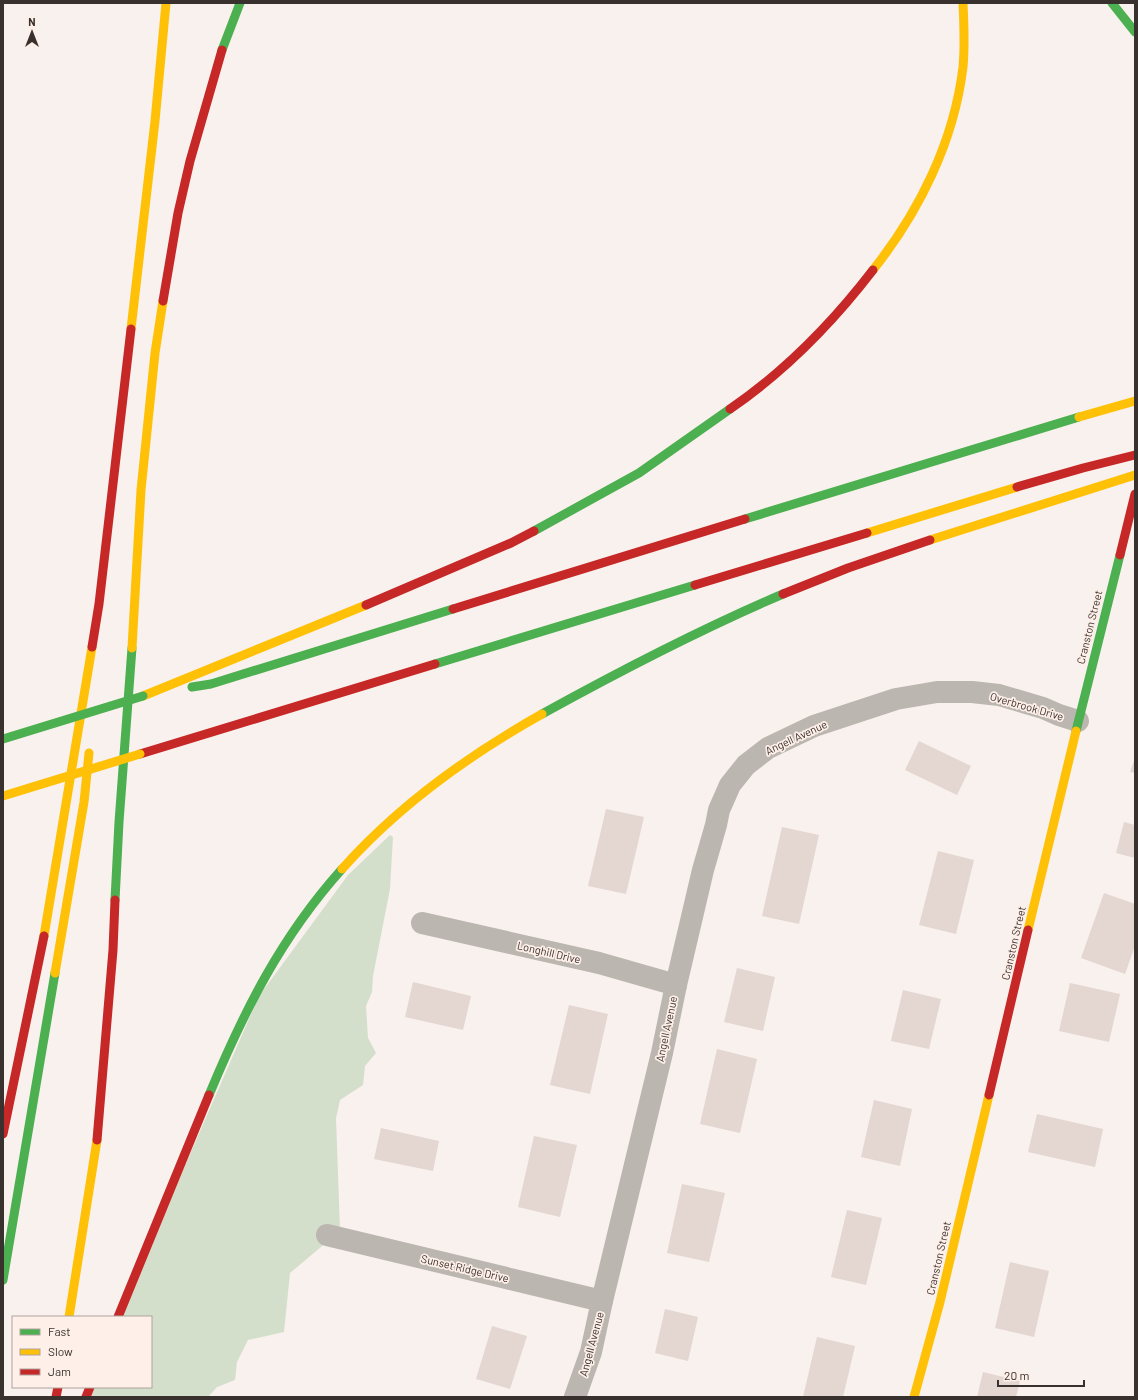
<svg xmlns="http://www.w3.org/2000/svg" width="1138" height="1400" viewBox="0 0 1138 1400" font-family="Barlow,sans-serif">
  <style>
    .green { fill: #d3dfcb }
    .building { fill: #e4d6d1 }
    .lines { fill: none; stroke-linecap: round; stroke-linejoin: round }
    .street { stroke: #bbb6b0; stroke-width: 22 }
    .fast { stroke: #4caf50; stroke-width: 9 }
    .slow { stroke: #ffc107; stroke-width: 9 }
    .jam { stroke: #c62828; stroke-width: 9 }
    .fast-bridge { stroke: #4caf50; stroke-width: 9 }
    .slow-bridge { stroke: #ffc107; stroke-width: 9 }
    .labels { text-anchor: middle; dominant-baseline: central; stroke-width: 3.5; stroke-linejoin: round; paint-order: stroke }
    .street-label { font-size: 11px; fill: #38312e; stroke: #feefe8 }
  </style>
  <rect width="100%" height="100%" fill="#f9f1ed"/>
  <!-- green -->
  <path class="green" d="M390 835 393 837 390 889 373 976 372 992 366 1006 368 1038 376 1053 365 1066 363 1085 340 1100 336 1118 340 1231 290 1273 284 1332 248 1340 237 1362 235 1380 217 1387 208 1397H86L90 1387H151V1317H119L259 996 348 875Z"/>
  <!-- building -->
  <g class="building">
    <path d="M919 741 971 766 957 795 905 770Z"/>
    <path d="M1135 758V773L1130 772Z"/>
    <path d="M606 809 644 817 626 894 588 886Z"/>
    <path d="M1124 822 1135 825V858L1116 853Z"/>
    <path d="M782 827 819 835 799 924 762 916Z"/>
    <path d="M938 851 974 860 956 934 919 925Z"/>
    <path d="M1104 893 1135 904V946L1125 974 1081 958Z"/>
    <path d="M737 968 775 977 763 1031 724 1022Z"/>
    <path d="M413 982 471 996 463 1030 405 1017Z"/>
    <path d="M1070 983 1120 994 1109 1042 1059 1031Z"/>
    <path d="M903 990 941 999 929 1049 891 1041Z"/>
    <path d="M569 1005 608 1014 590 1094 550 1085Z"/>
    <path d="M717 1049 757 1059 740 1133 700 1124Z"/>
    <path d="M874 1100 912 1109 900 1166 861 1157Z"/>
    <path d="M1037 1114 1103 1129 1095 1167 1028 1152Z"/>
    <path d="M381 1128 439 1141 433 1171 374 1159Z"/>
    <path d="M534 1136 577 1145 560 1217 518 1207Z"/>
    <path d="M682 1184 725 1193 709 1262 667 1253Z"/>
    <path d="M847 1210 882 1218 866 1285 831 1277Z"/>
    <path d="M1010 1262 1049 1271 1034 1337 995 1328Z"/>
    <path d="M665 1309 698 1317 688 1361 655 1353Z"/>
    <path d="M492 1326 527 1336 510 1389 476 1379Z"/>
    <path d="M817 1337 855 1346 843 1397H803Z"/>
    <path d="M983 1372 1020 1381 1016 1397H977Z"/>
  </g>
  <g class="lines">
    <!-- street -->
    <g class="street">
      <path d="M422 923 599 963 676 985"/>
      <path d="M327 1235 602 1301"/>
      <path d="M575 1397 591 1352 602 1301 662 1053 676 985 703 870 716 825 719 810 730 785 746 765 768 748 814 726 896 699 937 692H972L999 695 1043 708 1059 715 1078 721"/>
    </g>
    <!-- fast -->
    <g class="fast">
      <path d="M1112 3 1135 32"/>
      <path d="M222 50 240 3"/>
      <path d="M745 519 1079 417"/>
      <path d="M534 531 639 473 730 409"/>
      <path d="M435 664 695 585"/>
      <path d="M192 687 211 684 453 609"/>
      <path d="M542 714C620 671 701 629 783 594"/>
      <path d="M1076 731 1120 555"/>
      <path d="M115 900 119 822 132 648"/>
      <path d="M209 1095C244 1011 281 937 342 869"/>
      <path d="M3 1280 55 973"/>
    </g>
    <!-- slow -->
    <g class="slow">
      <path d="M873 270C919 212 954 142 963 67 965 46 964 24 963 3"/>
      <path d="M131 329 155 121 166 3"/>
      <path d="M1079 417 1135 401"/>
      <path d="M867 533 1017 487"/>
      <path d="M930 540 1135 475"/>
      <path d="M132 648 141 490 155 353 163 301"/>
      <path d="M143 696 366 605"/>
      <path d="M342 869C398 806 469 755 542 714"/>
      <path d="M1028 930 1076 731"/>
      <path d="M44 936 92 647"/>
      <path d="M55 973 84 802 89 753"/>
      <path d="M69 1317 97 1140"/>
      <path d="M914 1397 940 1302 989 1095"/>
    </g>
    <!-- jam -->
    <g class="jam">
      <path d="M163 301 178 213 190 161 222 50"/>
      <path d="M730 409C784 372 833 322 873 270"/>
      <path d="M1017 487 1083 468 1135 455"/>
      <path d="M1120 555 1135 494"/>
      <path d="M695 585 867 533"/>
      <path d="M783 594 848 568 930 540"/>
      <path d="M366 605 511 543 534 531"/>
      <path d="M453 609 745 519"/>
      <path d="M92 647 99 604 131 329"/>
      <path d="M140 754 435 664"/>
      <path d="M989 1095 1028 930"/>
      <path d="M3 1134 44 936"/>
      <path d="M97 1140 113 950 115 900"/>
      <path d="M118 1317 209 1095"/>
      <path d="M56 1397 58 1387"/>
      <path d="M86 1397 90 1387"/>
    </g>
    <!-- fast-bridge -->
    <path class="fast-bridge" d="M3 739 143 696"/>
    <!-- slow-bridge -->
    <path class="slow-bridge" d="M3 796 140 754"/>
  </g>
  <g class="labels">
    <!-- street labels -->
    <g class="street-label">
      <text transform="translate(1089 627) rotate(-76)">Cranston Street</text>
      <text transform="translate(1027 706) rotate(16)">Overbrook Drive</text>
      <text transform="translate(796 737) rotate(-25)">Angell Avenue</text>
      <text transform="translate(1013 943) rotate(-77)">Cranston Street</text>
      <text transform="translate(549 952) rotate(13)">Longhill Drive</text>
      <text transform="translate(666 1029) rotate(-78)">Angell Avenue</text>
      <text transform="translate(938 1258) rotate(-77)">Cranston Street</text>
      <text transform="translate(465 1268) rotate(13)">Sunset Ridge Drive</text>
      <text transform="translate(591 1344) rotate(-75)">Angell Avenue</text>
    </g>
  </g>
  <!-- border -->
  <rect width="1138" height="1400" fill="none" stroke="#38312e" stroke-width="8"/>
  <!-- legend -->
  <rect x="12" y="1316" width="140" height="72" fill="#feefe8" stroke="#afa39e"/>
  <rect x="20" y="1329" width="20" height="6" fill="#4caf50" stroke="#afa39e"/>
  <text x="48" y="1336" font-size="12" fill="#38312e">Fast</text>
  <rect x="20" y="1349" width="20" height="6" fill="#ffc107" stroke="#afa39e"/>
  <text x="48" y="1356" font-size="12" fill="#38312e">Slow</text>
  <rect x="20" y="1369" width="20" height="6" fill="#c62828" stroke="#afa39e"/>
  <text x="48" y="1376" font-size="12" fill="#38312e">Jam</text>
  <!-- north arrow -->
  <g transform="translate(32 32)" stroke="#feefe8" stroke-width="3" paint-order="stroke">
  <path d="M0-3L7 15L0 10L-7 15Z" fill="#38312e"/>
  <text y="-6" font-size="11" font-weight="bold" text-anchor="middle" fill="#38312e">N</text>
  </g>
  <!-- scale -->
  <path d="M998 1380v6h86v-6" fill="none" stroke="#38312e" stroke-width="2"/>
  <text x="1004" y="1380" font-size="12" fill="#38312e" stroke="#feefe8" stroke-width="3" paint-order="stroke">20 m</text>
</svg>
